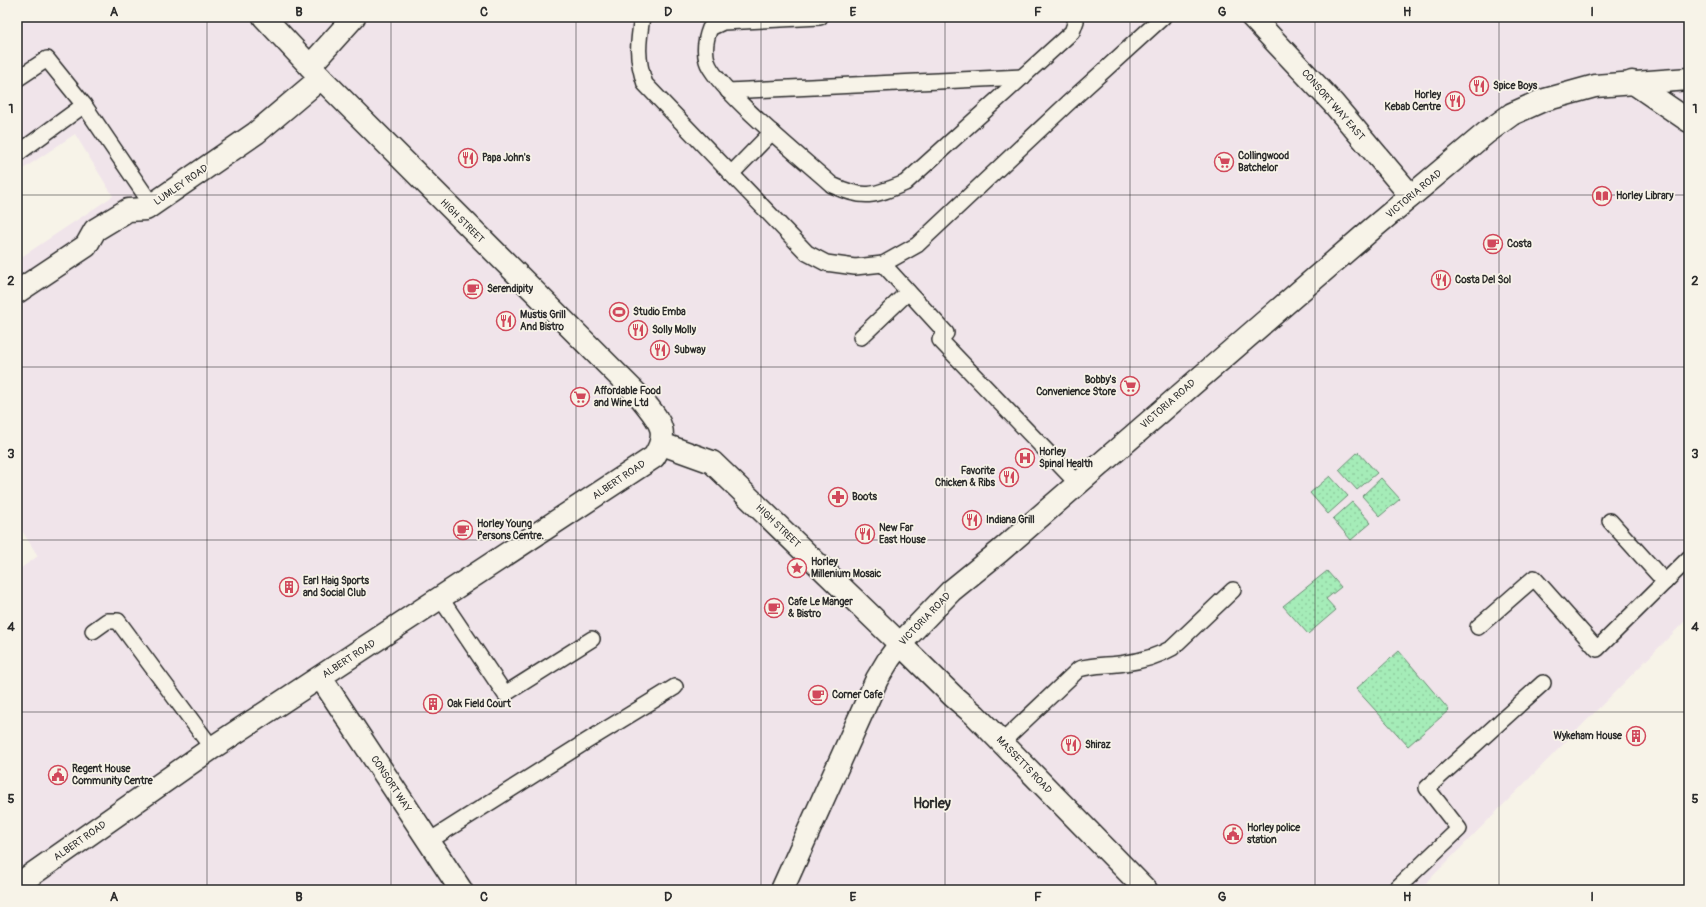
<svg xmlns="http://www.w3.org/2000/svg" width="1706" height="907" viewBox="0 0 1706 907" font-family="Pangolin,sans-serif">
  <style>
    .built { fill: #f0e4ea }
    .grass { fill: url(#grass-dots); stroke: #688c72 }
    .lines { fill: none; stroke-linecap: round; stroke-linejoin: round }
    .service-casing { stroke: #2b2b2b; stroke-width: 18 }
    .pedestrian-casing { stroke: #2b2b2b; stroke-width: 25 }
    .minor-casing { stroke: #2b2b2b; stroke-width: 25 }
    .tertiary-casing { stroke: #2b2b2b; stroke-width: 25 }
    .service { stroke: #f7f3e8; stroke-width: 15 }
    .pedestrian { stroke: #f7f3e8; stroke-width: 22 }
    .minor { stroke: #f7f3e8; stroke-width: 22 }
    .tertiary { stroke: #f7f3e8; stroke-width: 22 }
    .grid { fill: none; stroke: #2b2b2b; stroke-width: 1; stroke-opacity: 0.55 }
    .labels { text-anchor: middle; dominant-baseline: central; stroke-width: 3.5; stroke-linejoin: round; paint-order: stroke }
    .poi-label { font-size: 10px; font-weight: bold; fill: #2b2b2b; stroke: #f7f3e8; text-anchor: start }
    .street-label { font-size: 10px; fill: #2b2b2b; stroke: #f7f3e8 }
    .district-label { font-size: 14px; font-weight: bold; fill: #2b2b2b; stroke: #f7f3e8 }
    .neatline { fill: none; stroke: #2b2b2b; stroke-width: 1.5 }
    .grid-label { font-size: 13px; text-anchor: middle; font-weight: bold; fill: #2b2b2b }
  </style>
  <defs>
    <pattern id="grass-dots" width="8" height="8" patternUnits="userSpaceOnUse"><rect width="8" height="8" fill="#a5ecb8"/><path d="M2 2h.1M6 6h.1" fill="none" stroke="#8ecb9e" stroke-width="1.8" stroke-linecap="round"/></pattern>
  </defs>
  <rect width="100%" height="100%" fill="#f7f3e8"/>
  <filter id="ink" filterUnits="userSpaceOnUse"><feTurbulence type="fractalNoise" baseFrequency=".025" numOctaves="2"/><feDisplacementMap in="SourceGraphic" scale="8" xChannelSelector="R" yChannelSelector="G"/><feConvolveMatrix kernelMatrix="1 2 1 2 8 2 1 2 1" color-interpolation-filters="sRGB"/></filter>
  <g filter="url(#ink)">
    <!-- built -->
    <path class="built" d="M27 17H1689V617L1419 890H17V571L38 556 17 523V260L113 196 75 134 17 173V24Z"/>
    <!-- grass -->
    <g class="grass">
      <path d="M1358 452 1377 473 1357 490 1339 470Z"/>
      <path d="M1330 476 1348 496 1328 514 1310 493Z"/>
      <path d="M1381 478 1400 499 1380 516 1362 496Z"/>
      <path d="M1352 502 1371 523 1351 540 1333 519Z"/>
      <path d="M1327 571 1341 587 1326 599 1336 610 1308 634 1283 606Z"/>
      <path d="M1399 651 1449 710 1408 746 1356 689Z"/>
    </g>
    <g class="lines">
      <!-- service casing -->
      <g class="service-casing">
        <g id="service">
          <path d="M642 17C638 43 636 58 645 84L807 253 826 263 855 267 883 264 917 245 1066 105 1163 17"/>
          <path d="M820 17 723 22 710 28C706 38 704 50 707 61 714 87 808 163 832 185 864 200 874 196 905 183L1072 32 1076 21 1074 17"/>
          <path d="M17 79 47 59 84 105 152 205"/>
          <path d="M728 91 1023 77"/>
          <path d="M17 154 84 105"/>
          <path d="M731 174 772 132"/>
          <path d="M883 264 946 333 940 340 1078 484"/>
          <path d="M861 337 908 292"/>
          <path d="M1610 521 1665 582"/>
          <path d="M441 599 505 694 592 639"/>
          <path d="M1478 627 1534 578 1597 649 1689 558"/>
          <path d="M93 631 107 621H118L212 748"/>
          <path d="M1002 742 1079 669C1095 664 1109 666 1125 663 1141 661 1158 656 1172 648L1233 590"/>
          <path d="M429 841 587 741 675 687"/>
          <path d="M1395 890 1459 829 1427 788 1543 683"/>
        </g>
      </g>
      <!-- pedestrian casing -->
      <g class="pedestrian-casing">
        <path id="pedestrian" d="M662 444 712 462 900 644"/>
      </g>
      <!-- minor casing -->
      <g class="minor-casing">
        <g id="minor">
          <path d="M1252 17 1333 103 1411 196"/>
          <path d="M310 66 354 17"/>
          <path d="M1632 82 1689 121"/>
          <path d="M17 292 86 246 95 230 128 210 146 209 256 133 321 78"/>
          <path d="M321 678 461 890"/>
          <path d="M17 885 212 748 654 457C671 430 658 420 641 398L321 78 264 17"/>
        </g>
      </g>
      <!-- tertiary casing -->
      <g class="tertiary-casing">
        <g id="tertiary">
          <path d="M900 644 954 697 975 715 1146 890"/>
          <path d="M782 890 877 679 889 659 900 644 951 591 999 552 1373 228 1486 133 1512 114 1541 101 1595 86 1689 79"/>
        </g>
      </g>
      <!-- service -->
      <use href="#service" class="service"/>
      <!-- pedestrian -->
      <use href="#pedestrian" class="pedestrian"/>
      <!-- minor -->
      <use href="#minor" class="minor"/>
      <!-- tertiary -->
      <use href="#tertiary" class="tertiary"/>
    </g>
  </g>
  <!-- grid -->
  <path class="grid" d="M207 17V890M391 17V890M576 17V890M761 17V890M945 17V890M1130 17V890M1315 17V890M1499 17V890M17 195H1689M17 367H1689M17 540H1689M17 712H1689"/>
  <!-- icons -->
  <defs>
    <g id="restaurant-ring" transform="scale(1)"><circle r="9.5" fill="#f7f3e8" stroke="#d1495b" stroke-width="1.5"/><path d="M-5-6h1v4h1v-4h1v4h1v-4h1v5L-1.5 .5V6h-2V.5L-5-1ZM5-6V6H3V1.5H1.5Q1.5-4 5-6Z" fill="#d1495b"/></g>
    <g id="supermarket-ring" transform="scale(1)"><circle r="9.5" fill="#f7f3e8" stroke="#d1495b" stroke-width="1.5"/><path d="M-6-5.5h2.5l.6 2H6L4.5 2H-2.5L-4.4-4H-6ZM-1.5 3.2a1.3 1.3 0 1 0 .1 0ZM3 3.2a1.3 1.3 0 1 0 .1 0Z" fill="#d1495b"/></g>
    <g id="library-ring" transform="scale(1)"><circle r="9.5" fill="#f7f3e8" stroke="#d1495b" stroke-width="1.5"/><path d="M-6-4Q-3-5.5-.7-3.5V5Q-3 3-6 4ZM6-4Q3-5.5 .7-3.5V5Q3 3 6 4Z" fill="#d1495b"/></g>
    <g id="cafe-ring" transform="scale(1)"><circle r="9.5" fill="#f7f3e8" stroke="#d1495b" stroke-width="1.5"/><path d="M-5.5-4.5H6V0H3Q3 3.5 0 3.5H-2.5Q-5.5 3.5-5.5 0ZM3-3.2v2h1.7v-2ZM-6 4.5H4V6H-6Z" fill="#d1495b"/></g>
    <g id="stadium-ring" transform="scale(1)"><circle r="9.5" fill="#f7f3e8" stroke="#d1495b" stroke-width="1.5"/><path d="M0-5a6.5 5 0 1 0 0 10a6.5 5 0 1 0 0-10ZM-3.5-1.8h7v3.6h-7Z" fill="#d1495b"/></g>
    <g id="hospital-ring" transform="scale(1)"><circle r="9.5" fill="#f7f3e8" stroke="#d1495b" stroke-width="1.5"/><path d="M-5-5h3v3.5h4V-5h3V5h-3V1.5h-4V5h-3Z" fill="#d1495b"/></g>
    <g id="pharmacy-ring" transform="scale(1)"><circle r="9.5" fill="#f7f3e8" stroke="#d1495b" stroke-width="1.5"/><path d="M-2-6h4v4h4v4h-4v4h-4v-4h-4v-4h4Z" fill="#d1495b"/></g>
    <g id="sight-ring" transform="scale(1)"><circle r="9.5" fill="#f7f3e8" stroke="#d1495b" stroke-width="1.5"/><path d="M0-6L1.8-2.2L6-1.7L2.9 1.2L3.7 5.4L0 3.3L-3.7 5.4L-2.9 1.2L-6-1.7L-1.8-2.2Z" fill="#d1495b"/></g>
    <g id="building-ring" transform="scale(1)"><circle r="9.5" fill="#f7f3e8" stroke="#d1495b" stroke-width="1.5"/><path d="M-4-6H4V6H1V3H-1V6H-4ZM-2.5-4.3h1.7v1.8h-1.7ZM.8-4.3h1.7v1.8H.8ZM-2.5-1h1.7V.8h-1.7ZM.8-1h1.7V.8H.8Z" fill="#d1495b"/></g>
    <g id="civic-ring" transform="scale(1)"><circle r="9.5" fill="#f7f3e8" stroke="#d1495b" stroke-width="1.5"/><path d="M-.6-6.5H3V-4.5H.6V-3L4-1V1h2V6H-6V1h2V-1L-.6-3ZM-1.2 2.5V6h2.4V2.5Z" fill="#d1495b"/></g>
  </defs>
  <g fill-rule="evenodd">
    <use href="#restaurant-ring" x="1479" y="86"/>
    <use href="#restaurant-ring" x="1455" y="101"/>
    <use href="#restaurant-ring" x="468" y="158"/>
    <use href="#supermarket-ring" x="1224" y="162"/>
    <use href="#library-ring" x="1602" y="196"/>
    <use href="#cafe-ring" x="1493" y="244"/>
    <use href="#restaurant-ring" x="1441" y="280"/>
    <use href="#cafe-ring" x="473" y="289"/>
    <use href="#stadium-ring" x="619" y="312"/>
    <use href="#restaurant-ring" x="506" y="321"/>
    <use href="#restaurant-ring" x="638" y="330"/>
    <use href="#restaurant-ring" x="660" y="350"/>
    <use href="#supermarket-ring" x="1130" y="386"/>
    <use href="#supermarket-ring" x="580" y="397"/>
    <use href="#hospital-ring" x="1025" y="458"/>
    <use href="#restaurant-ring" x="1009" y="477"/>
    <use href="#pharmacy-ring" x="838" y="497"/>
    <use href="#restaurant-ring" x="972" y="520"/>
    <use href="#cafe-ring" x="463" y="530"/>
    <use href="#restaurant-ring" x="865" y="534"/>
    <use href="#sight-ring" x="797" y="568"/>
    <use href="#building-ring" x="289" y="587"/>
    <use href="#cafe-ring" x="774" y="608"/>
    <use href="#cafe-ring" x="818" y="695"/>
    <use href="#building-ring" x="433" y="704"/>
    <use href="#building-ring" x="1636" y="736"/>
    <use href="#restaurant-ring" x="1071" y="745"/>
    <use href="#civic-ring" x="58" y="775"/>
    <use href="#civic-ring" x="1233" y="834"/>
  </g>
  <g class="labels">
    <!-- poi labels -->
    <g class="poi-label">
      <text x="1493" y="86">Spice Boys</text>
      <text x="1441" y="95" text-anchor="end">Horley<tspan x="1441" dy="12">Kebab Centre</tspan></text>
      <text x="1238" y="156">Collingwood<tspan x="1238" dy="12">Batchelor</tspan></text>
      <text x="482" y="158">Papa John's</text>
      <text x="1616" y="196">Horley Library</text>
      <text x="1507" y="244">Costa</text>
      <text x="1455" y="280">Costa Del Sol</text>
      <text x="487" y="289">Serendipity</text>
      <text x="633" y="312">Studio Emba</text>
      <text x="520" y="315">Mustis Grill<tspan x="520" dy="12">And Bistro</tspan></text>
      <text x="652" y="330">Solly Molly</text>
      <text x="674" y="350">Subway</text>
      <text x="1116" y="380" text-anchor="end">Bobby's<tspan x="1116" dy="12">Convenience Store</tspan></text>
      <text x="594" y="391">Affordable Food<tspan x="594" dy="12">and Wine Ltd</tspan></text>
      <text x="1039" y="452">Horley<tspan x="1039" dy="12">Spinal Health</tspan></text>
      <text x="995" y="471" text-anchor="end">Favorite<tspan x="995" dy="12">Chicken &amp; Ribs</tspan></text>
      <text x="852" y="497">Boots</text>
      <text x="986" y="520">Indiana Grill</text>
      <text x="477" y="524">Horley Young<tspan x="477" dy="12">Persons Centre.</tspan></text>
      <text x="879" y="528">New Far<tspan x="879" dy="12">East House</tspan></text>
      <text x="811" y="562">Horley<tspan x="811" dy="12">Millenium Mosaic</tspan></text>
      <text x="303" y="581">Earl Haig Sports<tspan x="303" dy="12">and Social Club</tspan></text>
      <text x="788" y="602">Cafe Le Manger<tspan x="788" dy="12">&amp; Bistro</tspan></text>
      <text x="832" y="695">Corner Cafe</text>
      <text x="447" y="704">Oak Field Court</text>
      <text x="1622" y="736" text-anchor="end">Wykeham House</text>
      <text x="1085" y="745">Shiraz</text>
      <text x="72" y="769">Regent House<tspan x="72" dy="12">Community Centre</tspan></text>
      <text x="1247" y="828">Horley police<tspan x="1247" dy="12">station</tspan></text>
    </g>
    <!-- street labels -->
    <g class="street-label">
      <text transform="translate(1333 105) rotate(49)">CONSORT WAY EAST</text>
      <text transform="translate(181 185) rotate(-35)">LUMLEY ROAD</text>
      <text transform="translate(1414 194) rotate(-40)">VICTORIA ROAD</text>
      <text transform="translate(462 221) rotate(45)">HIGH STREET</text>
      <text transform="translate(1168 404) rotate(-41)">VICTORIA ROAD</text>
      <text transform="translate(619 480) rotate(-34)">ALBERT ROAD</text>
      <text transform="translate(778 526) rotate(44)">HIGH STREET</text>
      <text transform="translate(925 619) rotate(-46)">VICTORIA ROAD</text>
      <text transform="translate(349 659) rotate(-33)">ALBERT ROAD</text>
      <text transform="translate(1024 765) rotate(46)">MASSETTS ROAD</text>
      <text transform="translate(391 784) rotate(57)">CONSORT WAY</text>
      <text transform="translate(80 841) rotate(-35)">ALBERT ROAD</text>
    </g>
    <!-- district labels -->
    <g class="district-label">
      <text x="932" y="803">Horley</text>
    </g>
  </g>
  <!-- margin -->
  <rect width="1706" height="907" fill="none" stroke="#f7f3e8" stroke-width="44"/>
  <rect x="22" y="22" width="1662" height="863" class="neatline"/>
  <g class="grid-label">
    <text x="114" y="16">A</text>
    <text x="299" y="16">B</text>
    <text x="484" y="16">C</text>
    <text x="668" y="16">D</text>
    <text x="853" y="16">E</text>
    <text x="1038" y="16">F</text>
    <text x="1222" y="16">G</text>
    <text x="1407" y="16">H</text>
    <text x="1592" y="16">I</text>
    <text x="11" y="113">1</text>
    <text x="1695" y="113">1</text>
    <text x="11" y="285">2</text>
    <text x="1695" y="285">2</text>
    <text x="11" y="458">3</text>
    <text x="1695" y="458">3</text>
    <text x="11" y="631">4</text>
    <text x="1695" y="631">4</text>
    <text x="11" y="803">5</text>
    <text x="1695" y="803">5</text>
    <text x="114" y="901">A</text>
    <text x="299" y="901">B</text>
    <text x="484" y="901">C</text>
    <text x="668" y="901">D</text>
    <text x="853" y="901">E</text>
    <text x="1038" y="901">F</text>
    <text x="1222" y="901">G</text>
    <text x="1407" y="901">H</text>
    <text x="1592" y="901">I</text>
  </g>
</svg>
